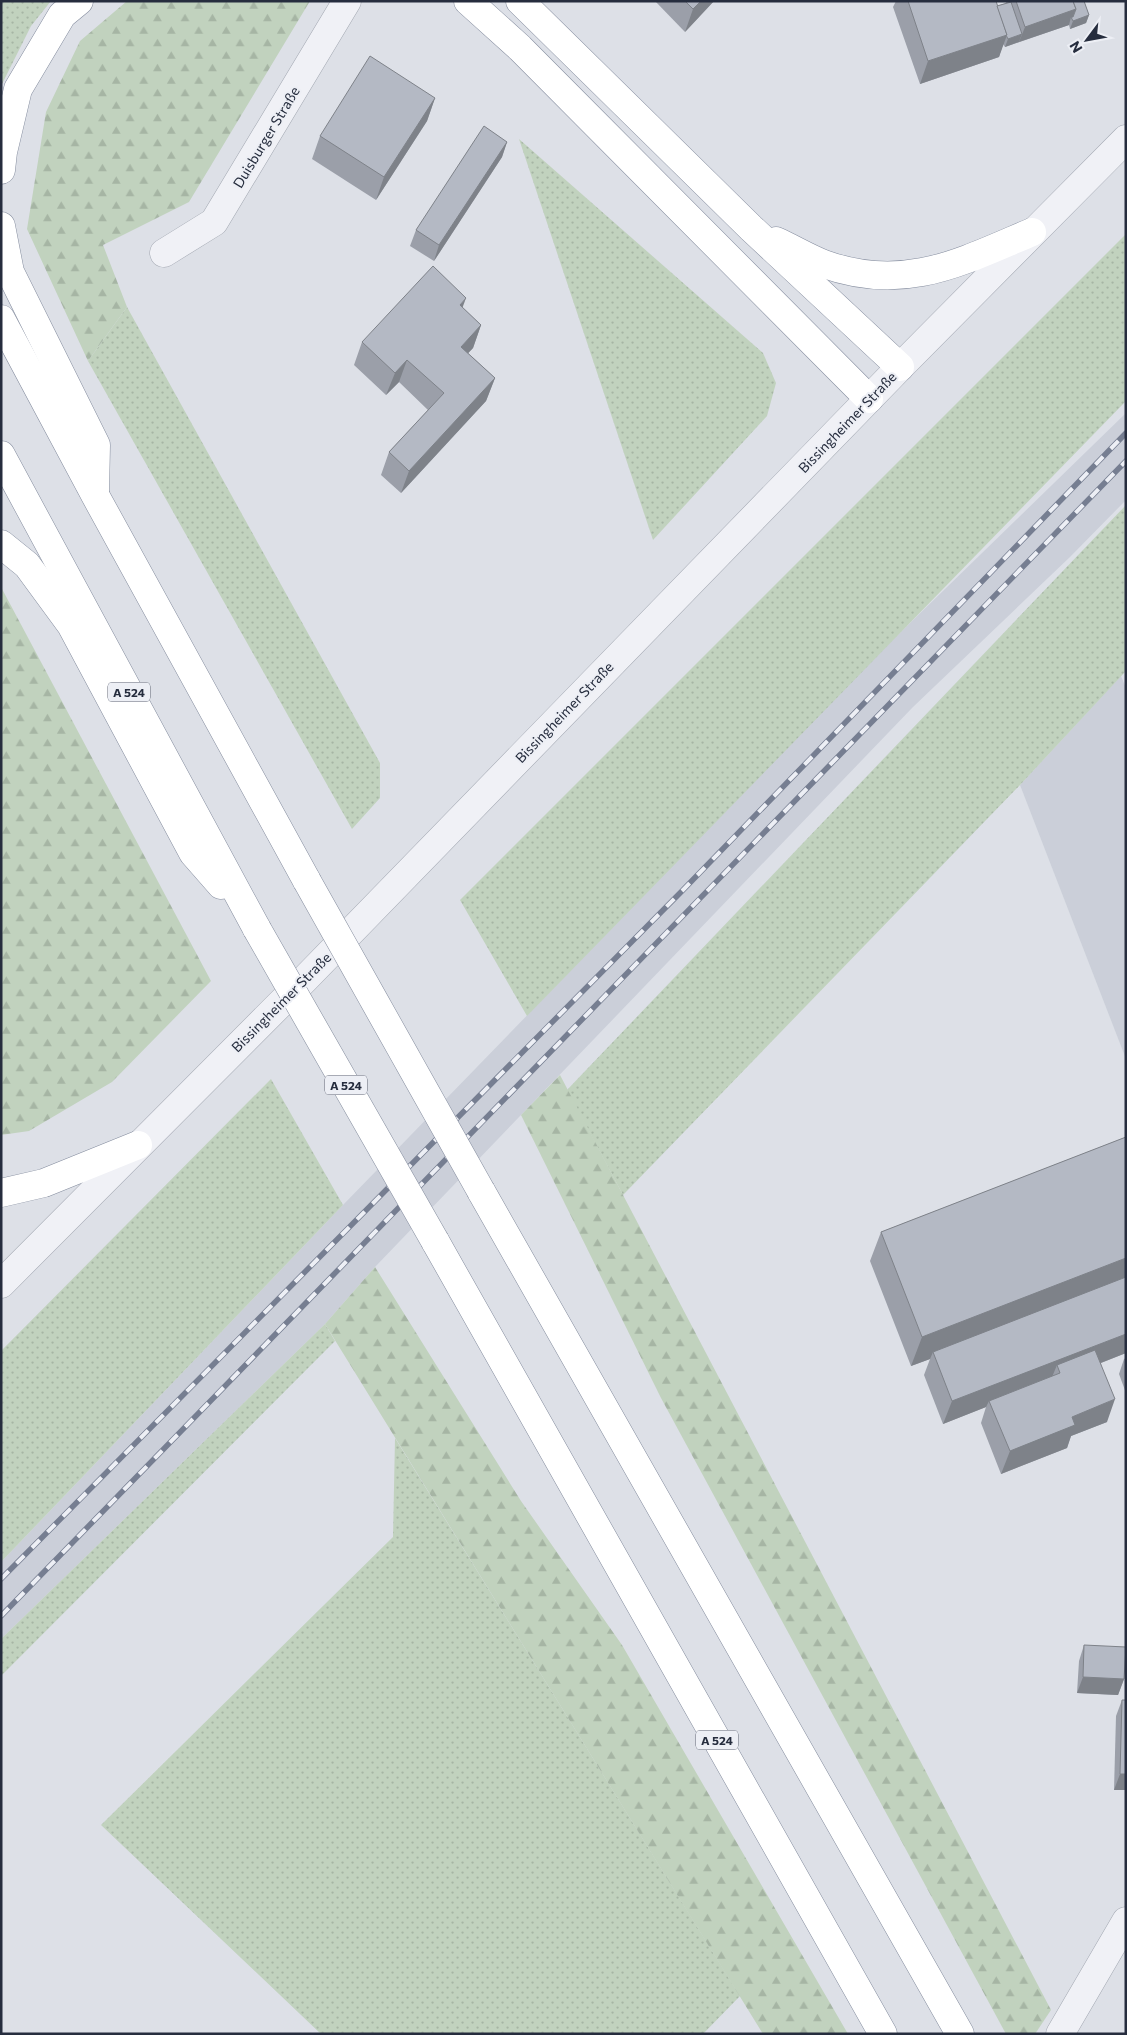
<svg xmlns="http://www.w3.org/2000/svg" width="1127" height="2035" viewBox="0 0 1127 2035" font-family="Commissioner,sans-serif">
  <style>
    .built { fill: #cbcfd9 }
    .grass { fill: url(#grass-dots) }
    .forest { fill: url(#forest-firs) }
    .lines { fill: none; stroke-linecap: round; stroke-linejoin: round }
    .minor-casing { stroke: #a2a7b1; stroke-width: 29 }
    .tertiary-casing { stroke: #a2a7b1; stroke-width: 29 }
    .motorway-casing { stroke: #848c9e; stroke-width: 29 }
    .minor { stroke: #f0f1f6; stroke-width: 28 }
    .tertiary { stroke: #f0f1f6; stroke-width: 28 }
    .motorway { stroke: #fff; stroke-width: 28 }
    .rail-casing { stroke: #767e91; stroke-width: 5.5 }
    .rail { stroke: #edeff5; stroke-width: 4; stroke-dasharray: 11; stroke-linecap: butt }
    .motorway-bridge-casing { stroke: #848c9e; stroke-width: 29; stroke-linecap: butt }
    .motorway-bridge { stroke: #fff; stroke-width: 28 }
    .wall { fill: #9b9fa9 }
    .shaded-wall { fill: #7e8289 }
    .building { fill: #b4b9c4; stroke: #7e8289 }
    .labels { text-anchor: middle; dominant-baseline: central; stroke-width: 4; stroke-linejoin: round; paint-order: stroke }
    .shield { fill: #edeff5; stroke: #626775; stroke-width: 1 }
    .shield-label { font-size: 12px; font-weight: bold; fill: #262d3e }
    .street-label { font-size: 14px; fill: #262d3e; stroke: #edeff5 }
  </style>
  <defs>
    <pattern id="grass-dots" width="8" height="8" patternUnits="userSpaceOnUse" patternTransform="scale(1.25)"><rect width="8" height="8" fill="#c1d2be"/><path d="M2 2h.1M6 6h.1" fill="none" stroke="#a6b5a4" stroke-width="1.8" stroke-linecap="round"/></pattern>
    <pattern id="forest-firs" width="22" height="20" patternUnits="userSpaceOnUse" patternTransform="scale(1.25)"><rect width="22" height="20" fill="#c1d2be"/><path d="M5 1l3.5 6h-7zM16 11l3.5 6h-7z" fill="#a6b5a4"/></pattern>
  </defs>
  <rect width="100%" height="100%" fill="#dde0e7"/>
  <!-- built -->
  <g class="built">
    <path d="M1126 413V500L1070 557 913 707 375 1267 325 1324 1 1639V1562L343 1205 872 660Z"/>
    <path d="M1121 676 1126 688V1059L1020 785Z"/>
  </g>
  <!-- grass -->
  <g class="grass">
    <path d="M1 1H51L31 26 1 86Z"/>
    <path d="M519 139 763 353 776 383 767 416 653 540Z"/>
    <path d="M1126 234V401L527 1016 460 900Z"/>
    <path d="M127 307 380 763V798L352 829 88 361Z"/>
    <path d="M1126 505V671L1020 785 623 1195 567 1090Z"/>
    <path d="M271 1079 343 1205 1 1562V1351Z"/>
    <path d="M325 1324 335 1341 1 1676V1639Z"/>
    <path d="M395 1438 740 1996 703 2034H321L101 1825 393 1537Z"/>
  </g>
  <!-- forest -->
  <g class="forest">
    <path d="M127 1H310L189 202 103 245 127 307 88 361 27 229 46 112 80 41Z"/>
    <path d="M1 587 211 981 112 1082 29 1131 1 1135Z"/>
    <path d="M560 1075 1051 2010 1035 2034H1006L661 1398 521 1115Z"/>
    <path d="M375 1267 521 1501 622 1645 848 2034H763L325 1324Z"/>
  </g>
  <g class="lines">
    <!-- minor casing -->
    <g class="minor-casing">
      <g id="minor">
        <path d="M164 253 214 222 347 1"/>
        <path d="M1060 2034 1126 1921"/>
      </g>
    </g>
    <!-- tertiary casing -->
    <g class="tertiary-casing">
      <path id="tertiary" d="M1 1284 305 979 900 367 1126 139"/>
    </g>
    <!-- motorway casing -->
    <g class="motorway-casing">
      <g id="motorway">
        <path d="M468 1 520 48 869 399"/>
        <path d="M520 1 751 228 900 367"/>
        <path d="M1 170 3 152 18 89 62 15 79 1"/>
        <path d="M1 226 10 272 96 445 95 493"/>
        <path d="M776 241C792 248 808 258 824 264 904 293 961 262 1032 232"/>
        <path d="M1 319 95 495 307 881"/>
        <path d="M1 455 257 929"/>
        <path d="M1 544 27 565 71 625 193 853 221 885"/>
        <path d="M481 1191 960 2034"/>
        <path d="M1 1193 44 1183 138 1145"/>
        <path d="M435 1241 883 2034"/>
      </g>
    </g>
    <!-- minor -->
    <use href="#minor" class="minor"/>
    <!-- tertiary -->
    <use href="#tertiary" class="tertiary"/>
    <!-- motorway -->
    <use href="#motorway" class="motorway"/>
    <!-- rail casing -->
    <g class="rail-casing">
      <g id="rail">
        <path d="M1 1579 682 891 1126 433"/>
        <path d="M1 1616 1126 461"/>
      </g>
    </g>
    <!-- rail -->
    <use href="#rail" class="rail"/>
    <!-- motorway-bridge casing -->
    <g class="motorway-bridge-casing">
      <g id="motorway-bridge">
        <path d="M307 881 481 1191"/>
        <path d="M257 929 435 1241"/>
      </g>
    </g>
    <!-- motorway-bridge -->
    <use href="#motorway-bridge" class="motorway-bridge"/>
  </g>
  <!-- wall -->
  <g class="wall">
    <path d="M655 1H714L685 32Z"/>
    <path d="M896 1H996L997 6 1006 3 1005 1H1084L1089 15 1086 23 1070 29 1069 25 1005 47 1003 44 999 57 920 84 893 7Z"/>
    <path d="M435 98 427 121 376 200 312 159 320 136Z"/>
    <path d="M507 142 502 157 434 261 410 246 416 230Z"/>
    <path d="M463 308 481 325 473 348 468 353 495 378 486 401 401 493 381 475 389 452 428 410 399 382 386 395 354 365 362 342Z"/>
    <path d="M1126 1137V1353L1101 1363 1107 1422 1071 1436 1067 1448 1001 1474 981 1423 986 1407 943 1424 924 1375 930 1359 911 1366 870 1261 881 1232Z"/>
    <path d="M1126 1358V1393L1119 1374 1124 1359Z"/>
    <path d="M1084 1645 1124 1679 1118 1695 1077 1693 1079 1661Z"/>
    <path d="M1122 1700 1126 1790H1114L1116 1716Z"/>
  </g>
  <!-- shaded-wall -->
  <g class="shaded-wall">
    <path d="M701 1H714L685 32 693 9Z"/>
    <path d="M1076 9 1072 19 1071 17 1069 25 1019 42 1025 27Z"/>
    <path d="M1089 15 1086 23 1070 29 1073 21Z"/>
    <path d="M1022 34 1019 42 1005 47 1008 39Z"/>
    <path d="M1007 35 999 57 920 84 928 61Z"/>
    <path d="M435 98 427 121 376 200 384 177Z"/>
    <path d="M507 142 502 157 434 261 439 245Z"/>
    <path d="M466 298 458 320 460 305Z"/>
    <path d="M481 325 473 348 453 369 461 347Z"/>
    <path d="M407 360 399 382 386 395 395 373Z"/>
    <path d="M495 378 486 401 401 493 409 471Z"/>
    <path d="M1126 1258V1283L933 1352 930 1359 911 1366 922 1337Z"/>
    <path d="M1126 1334V1353L1057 1380 1060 1373 1057 1365 1050 1382 989 1401 986 1407 943 1424 952 1401Z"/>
    <path d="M1115 1399 1107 1422 1071 1436 1067 1448 1001 1474 1010 1451 1072 1417Z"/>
    <path d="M1083 1677 1124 1679 1118 1695 1077 1693Z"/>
    <path d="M1120 1774H1126V1790H1114Z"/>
  </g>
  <!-- building -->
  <g class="building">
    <path d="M685 1H701L693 9Z"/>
    <path d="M908 1H996L1007 35 928 61Z"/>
    <path d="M1016 1H1073L1076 9 1025 27Z"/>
    <path d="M1073 1H1084L1089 15 1073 21 1071 17H1073L1076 9Z"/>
    <path d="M1011 2 1022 34 1008 39 1006 35H1007L997 6Z"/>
    <path d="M370 56 435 98 384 177 320 136Z"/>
    <path d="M484 126 507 142 439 245 416 230Z"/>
    <path d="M433 266 466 298 460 305 481 325 461 347 495 378 409 471 389 452 444 393 407 360 395 373 362 342Z"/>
    <path d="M1126 1137V1258L922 1337 881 1232Z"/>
    <path d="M1126 1277V1334L952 1401 933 1352Z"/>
    <path d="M1095 1350 1115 1399 1072 1417 1075 1425 1010 1451 989 1401 1060 1373 1057 1365Z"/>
    <path d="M1084 1645 1126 1647 1124 1679 1083 1677Z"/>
    <path d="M1122 1700H1126V1774H1120Z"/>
  </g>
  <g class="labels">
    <!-- shield labels -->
    <g class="shield">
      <rect x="108" y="682.5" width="42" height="19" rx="4"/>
      <rect x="325" y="1075.5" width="42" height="19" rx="4"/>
      <rect x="696" y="1730.5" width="42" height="19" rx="4"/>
    </g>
    <g class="shield-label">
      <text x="129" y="692">A 524</text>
      <text x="346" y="1085">A 524</text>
      <text x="717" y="1740">A 524</text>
    </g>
    <!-- street labels -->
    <g class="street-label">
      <text transform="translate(266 137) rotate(-59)">Duisburger Straße</text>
      <text transform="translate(847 422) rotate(-46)">Bissingheimer Straße</text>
      <text transform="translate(564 712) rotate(-46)">Bissingheimer Straße</text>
      <text transform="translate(281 1002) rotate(-45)">Bissingheimer Straße</text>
    </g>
  </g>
  <!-- border -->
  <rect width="1127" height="2035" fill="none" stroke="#262d3e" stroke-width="5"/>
  <!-- north arrow -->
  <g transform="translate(1087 40) rotate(238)" stroke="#edeff5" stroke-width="4" paint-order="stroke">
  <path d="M0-4L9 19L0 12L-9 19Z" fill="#262d3e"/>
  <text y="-8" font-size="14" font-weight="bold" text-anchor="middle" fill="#262d3e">N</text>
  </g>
</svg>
